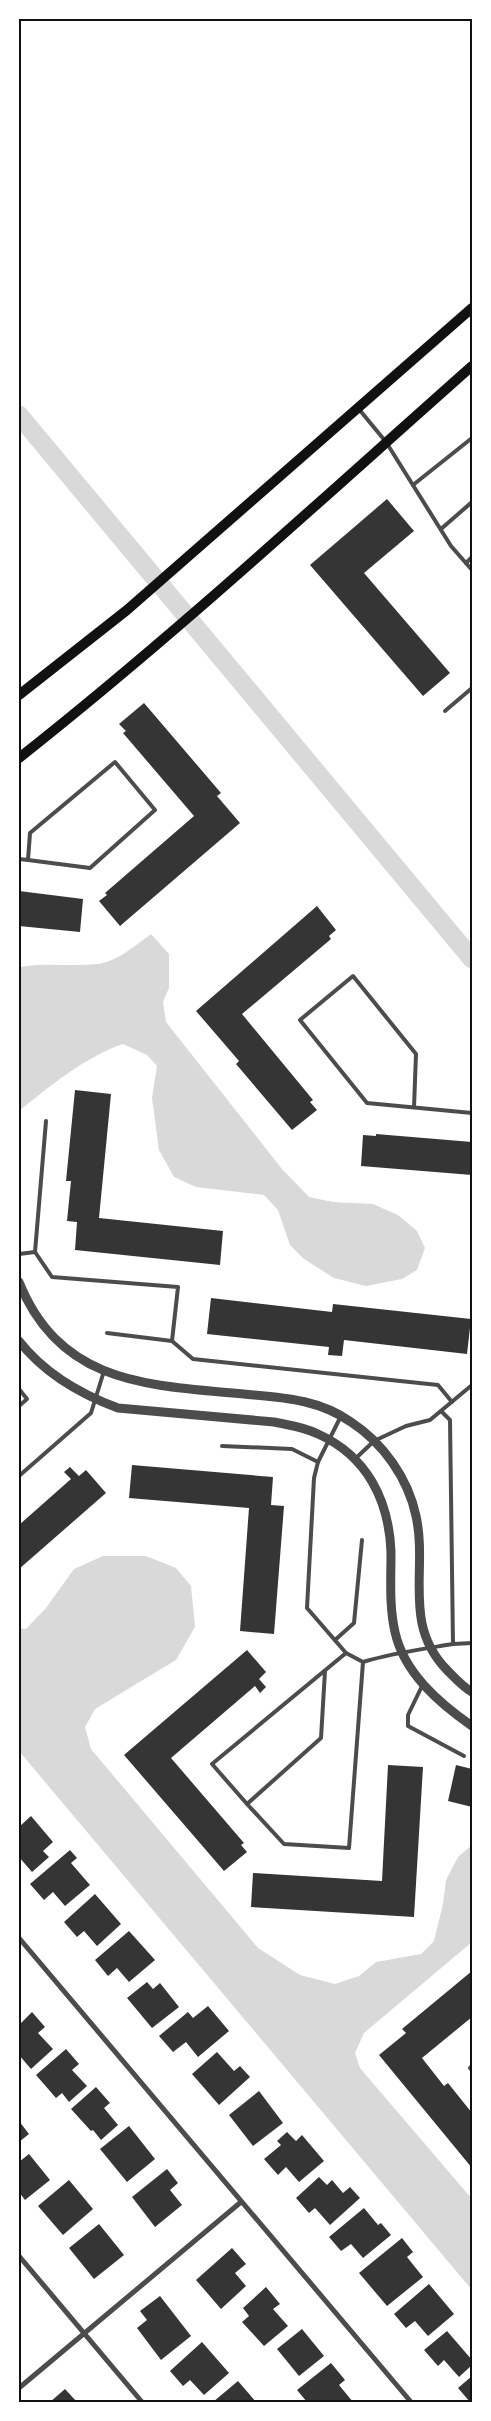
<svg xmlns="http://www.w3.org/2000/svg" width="491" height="2421" viewBox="0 0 491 2421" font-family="Overpass,sans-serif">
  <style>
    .water { fill: #d9d9d9 }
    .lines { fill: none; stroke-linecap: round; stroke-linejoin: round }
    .canal { stroke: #d9d9d9; stroke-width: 19 }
    .building { fill: #353535 }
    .service { stroke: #4c4c4c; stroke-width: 4 }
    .minor { stroke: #4c4c4c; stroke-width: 5 }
    .tertiary { stroke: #4c4c4c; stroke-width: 9 }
    .secondary { stroke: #111; stroke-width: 10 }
    .neatline { fill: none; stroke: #111; stroke-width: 2 }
  </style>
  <rect width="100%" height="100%" fill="#fff"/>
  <!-- water -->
  <g class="water">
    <path d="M151 934 169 954V988L163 1002 166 1022 282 1169 309 1197 333 1202 373 1204 398 1215 417 1231 425 1248 417 1270 402 1279 366 1286 334 1278 304 1259 290 1245 278 1210 264 1195 196 1187 174 1177 159 1150 152 1098 157 1066 147 1055 123 1044C85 1057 50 1086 19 1111V967C45 962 71 967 97 964 117 962 136 945 151 934Z"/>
    <path d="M103 1556H146L176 1568 191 1586 195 1627 176 1660 95 1709 85 1727 91 1749 258 1948 300 1975 335 1984 359 1976 376 1962 421 1954 434 1941 443 1904 446 1880 458 1857 472 1845V1942L364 2033 355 2053 360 2068 472 2199V2290L19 1751V1628L26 1629 46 1608 74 1569Z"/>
  </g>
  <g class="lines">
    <!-- canal -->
    <path class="canal" d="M19 415 472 959"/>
  </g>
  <!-- building -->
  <g class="building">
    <path d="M387 499 414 531 364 573 450 673 423 696 310 565Z"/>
    <path d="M144 703 221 793 217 796 240 823 120 926 99 901 107 895 105 893 194 816 123 733 126 731 119 724Z"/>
    <path d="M19 891 83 899 80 932 19 926Z"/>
    <path d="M317 906 336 930 329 936 331 939 242 1014 313 1100 310 1102 317 1110 292 1130 236 1064 239 1061 196 1011Z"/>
    <path d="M75 1090 111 1094 99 1218 223 1231 220 1265 75 1250 77 1222 67 1221 71 1181H66Z"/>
    <path d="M376 1134 472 1142V1175L361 1166 363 1135 376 1136Z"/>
    <path d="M211 1298 332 1312 333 1304 471 1319 467 1354 344 1340 342 1356 328 1355 329 1347 207 1334Z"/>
    <path d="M132 1465 273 1477 271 1505 284 1506 274 1634 240 1631 249 1508 129 1498Z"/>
    <path d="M70 1467 79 1476 86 1470 106 1493 19 1569V1525L71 1479 64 1472Z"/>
    <path d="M247 1650 266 1672 259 1679 266 1687 260 1693 255 1686 171 1758 244 1843 241 1845 247 1852 224 1871 124 1755Z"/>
    <path d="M388 1765 423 1767 414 1917 251 1907 253 1873 382 1881Z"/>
    <path d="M456 1765 472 1769V1807L448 1801Z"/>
    <path d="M31 1816 53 1842 43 1851 49 1857 32 1872 19 1857V1827Z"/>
    <path d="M70 1850 77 1858 71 1863 90 1885 65 1906 53 1892 44 1900 30 1884Z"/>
    <path d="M95 1894 121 1924 97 1946 84 1931 77 1937 64 1922Z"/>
    <path d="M129 1931 155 1960 129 1982 117 1968 108 1976 95 1960Z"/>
    <path d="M472 1971V2017L422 2058 444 2086 448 2083 472 2113V2168L379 2055 406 2033 402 2029Z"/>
    <path d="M147 1982 153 1989 160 1983 179 2007 152 2028 127 1998Z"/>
    <path d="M208 2006 229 2031 198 2057 186 2042 173 2052 159 2036 188 2012 193 2018Z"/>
    <path d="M32 2012 45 2027 38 2033 53 2049 31 2069 19 2055V2025Z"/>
    <path d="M66 2049 79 2064 72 2070 87 2086 69 2102 62 2093 56 2098 36 2075Z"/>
    <path d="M217 2052 234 2071 240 2066 250 2077 219 2105 192 2074Z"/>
    <path d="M96 2087 110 2103 104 2108 118 2125 101 2140 93 2130 91 2131 71 2109Z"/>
    <path d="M259 2091 283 2123 253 2146 229 2115Z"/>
    <path d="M19 2121 29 2134 19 2142Z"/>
    <path d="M129 2126 155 2159 127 2182 100 2149Z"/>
    <path d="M287 2132 296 2141 302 2135 324 2161 299 2182 286 2167 278 2175 264 2159 281 2145 277 2141Z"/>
    <path d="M29 2154 50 2180 25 2200 19 2192V2162Z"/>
    <path d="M167 2169 178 2183 170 2190 182 2205 155 2227 132 2197Z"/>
    <path d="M319 2177 327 2185 332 2180 343 2193 350 2187 360 2198 330 2225 315 2208 309 2213 296 2198Z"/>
    <path d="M69 2180 93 2209 63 2235 38 2206Z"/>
    <path d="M364 2208 378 2225 381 2223 391 2235 363 2258 351 2244 341 2251 329 2237Z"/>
    <path d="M99 2224 124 2255 94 2279 69 2248Z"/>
    <path d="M402 2238 413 2252 407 2257 423 2277 387 2306 359 2273Z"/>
    <path d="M232 2248 246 2264 235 2273 246 2286 221 2309 196 2280Z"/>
    <path d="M429 2284 454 2314 428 2336 415 2321 406 2328 394 2314Z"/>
    <path d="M266 2287 280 2304 273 2309 288 2326 264 2346 242 2322 249 2316 243 2308Z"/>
    <path d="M160 2296 191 2336 161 2360 137 2328 147 2320 140 2311Z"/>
    <path d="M302 2329 324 2356 299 2376 277 2349Z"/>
    <path d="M447 2331 472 2360V2365L459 2377 444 2360 438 2366 424 2350Z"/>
    <path d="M202 2342 229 2373 204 2395 190 2380 183 2386 170 2371Z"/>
    <path d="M331 2363 345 2380 339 2385 353 2402H307L297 2390Z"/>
    <path d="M472 2376V2402H470L458 2388Z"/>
    <path d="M238 2381 256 2402H213Z"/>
    <path d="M65 2389 77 2402H50Z"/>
  </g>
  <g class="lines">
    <!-- service -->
    <g class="service">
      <path d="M358 408 386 442 451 546 472 570"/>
      <path d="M413 485 472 438"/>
      <path d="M441 529 472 502"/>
      <path d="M466 563 472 557"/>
      <path d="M445 711 472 688"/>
      <path d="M19 859 28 860 90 868 155 810 115 762 30 833 28 860"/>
      <path d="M414 1107 416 1054 353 976 300 1020 367 1103 472 1113"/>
      <path d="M35 1252 52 1277 178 1287 172 1341 193 1359 438 1385 452 1402"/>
      <path d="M19 1254 35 1252 46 1121"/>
      <path d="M107 1333 172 1341"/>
      <path d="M19 1389 27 1399 19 1406"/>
      <path d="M442 1412 450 1420 453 1644 472 1643"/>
      <path d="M222 1446 292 1449 318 1462 341 1416"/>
      <path d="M355 1459 374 1441 406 1426 430 1420 472 1385"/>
      <path d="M318 1462 314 1478 307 1608 346 1653 363 1662C392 1653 423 1649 453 1644"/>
      <path d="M19 1476 91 1413 104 1371"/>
      <path d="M335 1640 354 1623 362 1540"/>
      <path d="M325 1671 321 1738 247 1804 212 1764 346 1653"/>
      <path d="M423 1684 408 1715V1726L464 1756"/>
      <path d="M247 1804 284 1844 349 1848 363 1662"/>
      <path d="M472 2066 470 2068 472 2070"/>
    </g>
    <!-- minor -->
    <g class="minor">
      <path d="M19 1938 411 2402"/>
      <path d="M19 2256 142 2402"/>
      <path d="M19 2388 241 2202"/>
    </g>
    <!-- tertiary -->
    <g class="tertiary">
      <path d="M19 1282C62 1389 156 1385 254 1395 289 1398 321 1401 351 1422 383 1443 408 1478 416 1516 428 1570 402 1624 447 1670 455 1678 463 1687 472 1692"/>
      <path d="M19 1341C44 1373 80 1394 118 1408L274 1422C288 1425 304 1427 318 1434 367 1456 389 1500 391 1552 391 1579 389 1606 395 1632 404 1673 439 1703 472 1726"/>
    </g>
    <!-- secondary -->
    <g class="secondary">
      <path d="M19 695 127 610 472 308"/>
      <path d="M19 758C176 634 323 498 472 366"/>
    </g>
  </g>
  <!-- border -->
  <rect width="491" height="2421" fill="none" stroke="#ffffff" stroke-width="40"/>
  <rect x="20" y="20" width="451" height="2381" class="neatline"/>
</svg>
